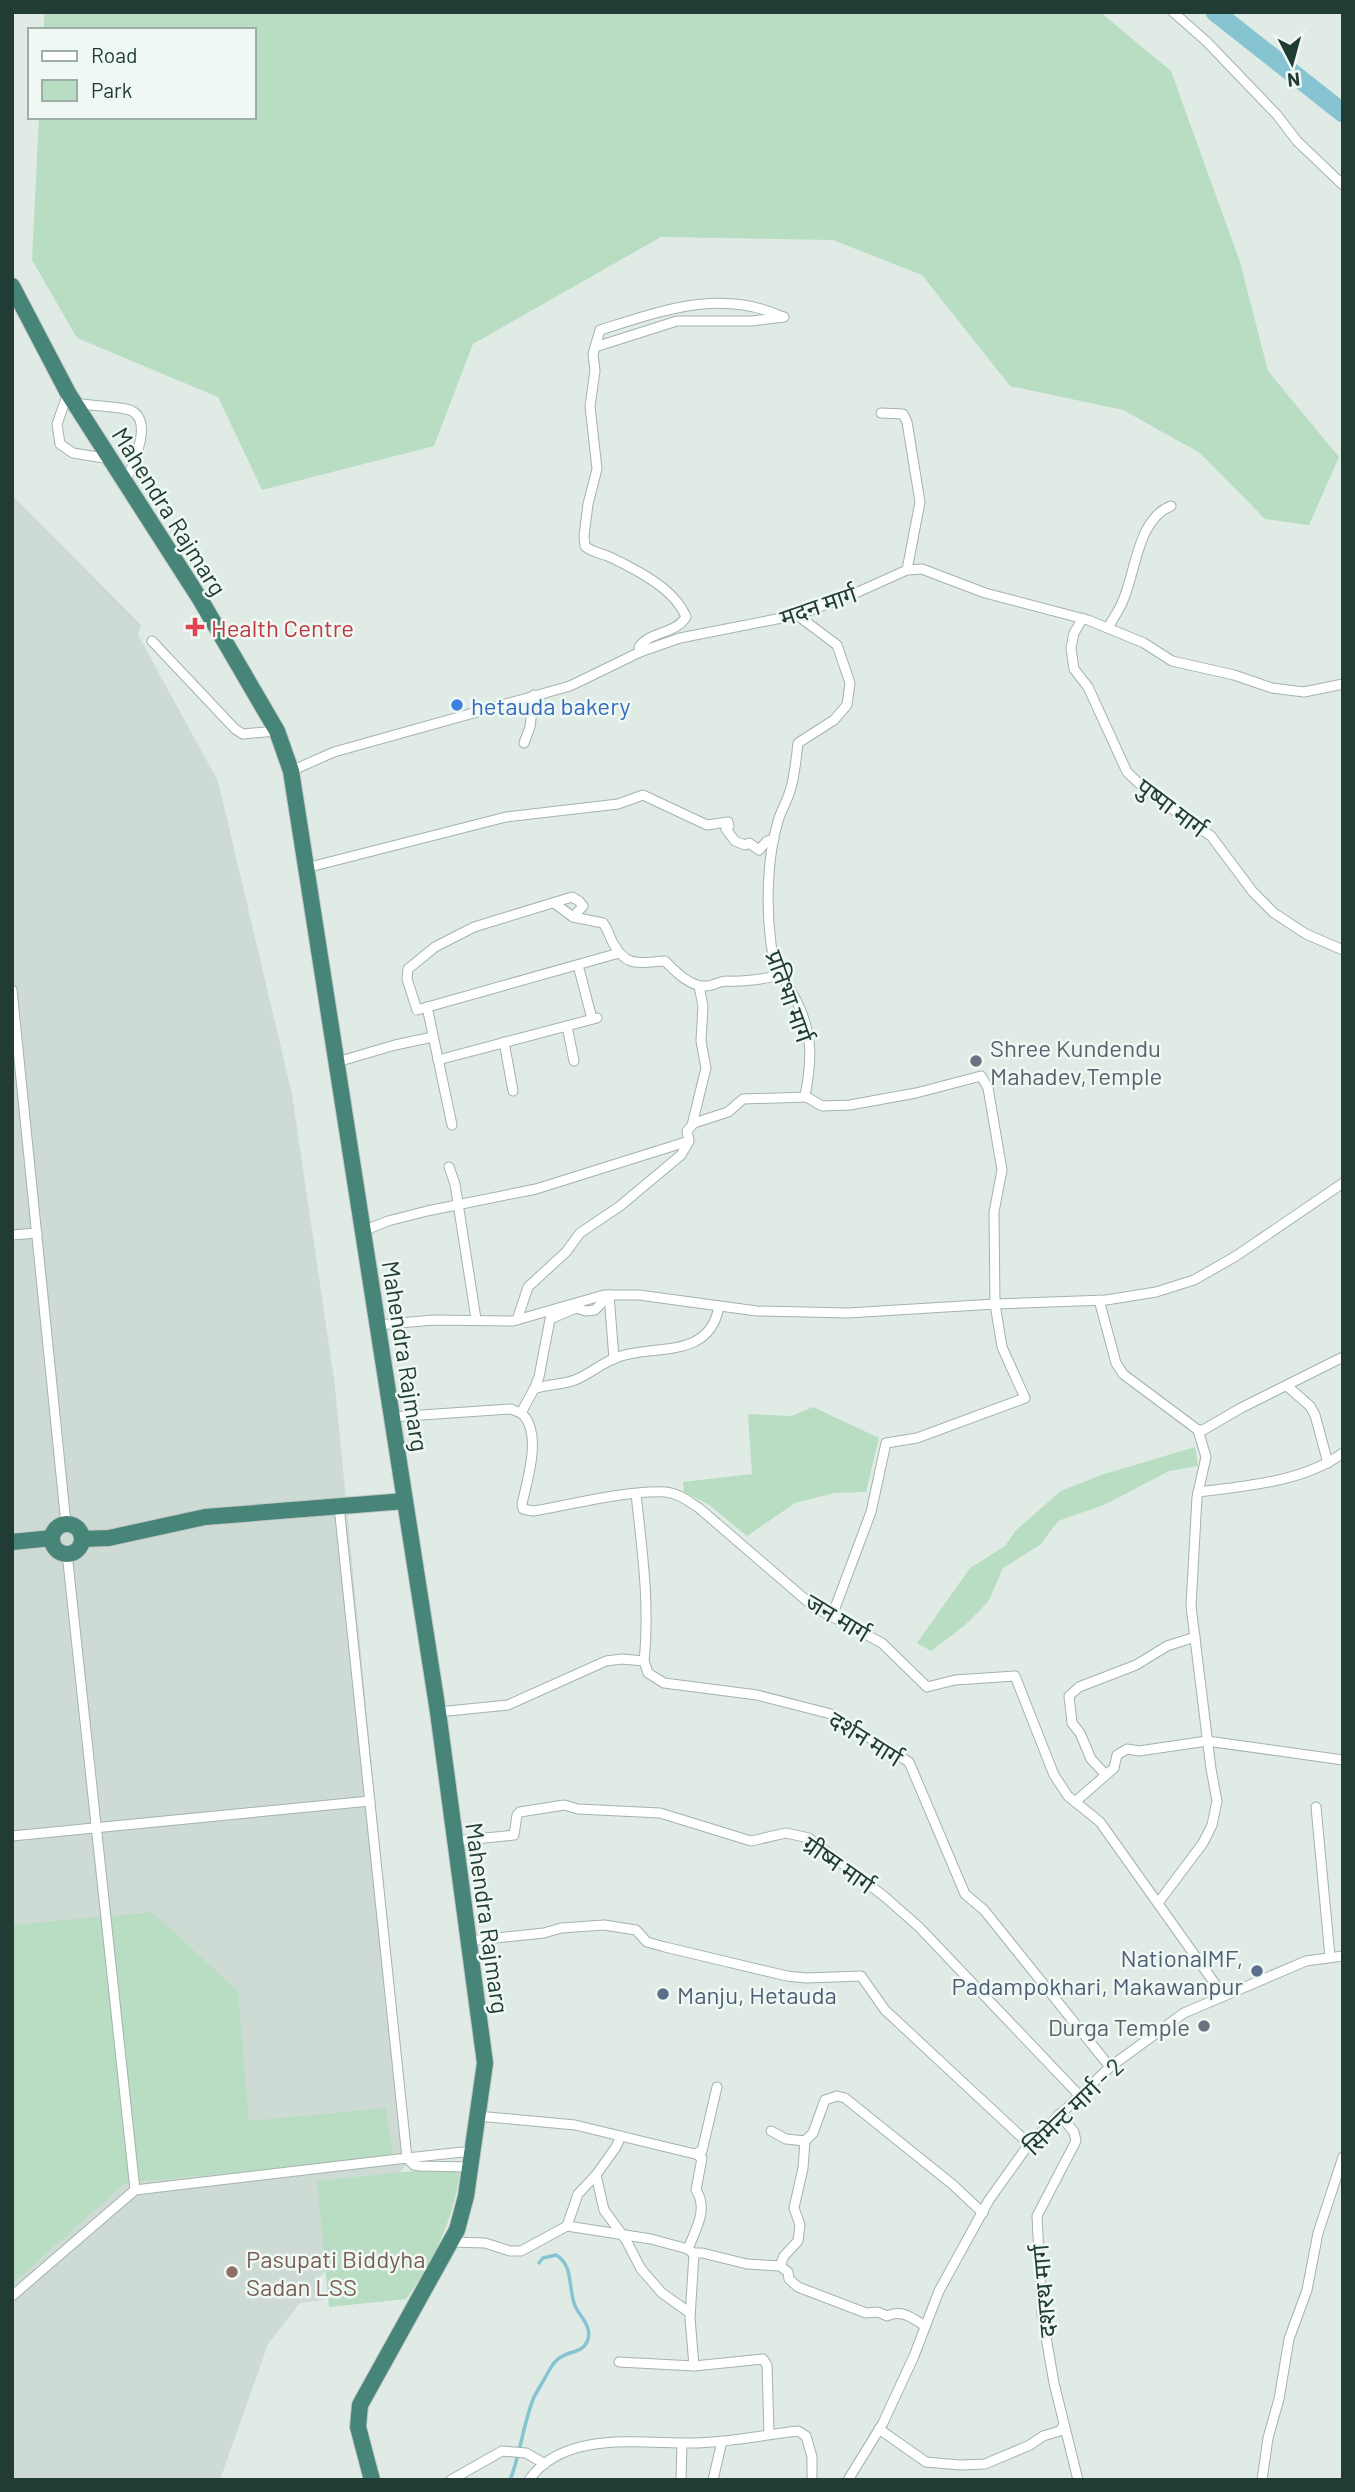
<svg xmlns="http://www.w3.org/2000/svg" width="1355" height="2492" viewBox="0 0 1355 2492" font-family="Barlow,'Noto Sans Devanagari',sans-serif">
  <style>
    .built { fill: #cedbd5 }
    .green { fill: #b8ddc3 }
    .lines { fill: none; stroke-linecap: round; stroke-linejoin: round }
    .stream { stroke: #86c4d2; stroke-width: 3.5 }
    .river { stroke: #86c4d2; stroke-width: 19 }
    .minor-casing { stroke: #a3b3ad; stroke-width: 11 }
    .trunk-casing { stroke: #c1c8c6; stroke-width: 18 }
    .minor { stroke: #fff; stroke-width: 9 }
    .trunk { stroke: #488579; stroke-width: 16 }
    .health-dot { fill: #e0444e; stroke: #f0f8f4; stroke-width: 2.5 }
    .shop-dot { fill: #3f7fe0; stroke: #f0f8f4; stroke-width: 2.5 }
    .worship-dot { fill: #6b7280; stroke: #f0f8f4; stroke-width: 2.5 }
    .service-dot { fill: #5c6f8a; stroke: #f0f8f4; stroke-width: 2.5 }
    .education-dot { fill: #8d6e63; stroke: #f0f8f4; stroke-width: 2.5 }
    .labels { text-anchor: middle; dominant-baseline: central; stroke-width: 5; stroke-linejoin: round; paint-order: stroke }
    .street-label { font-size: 24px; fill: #203c35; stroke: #f0f8f4 }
    .health-label { font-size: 24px; fill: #be3a42; stroke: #f0f8f4; text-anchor: start }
    .shop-label { font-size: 24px; fill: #366cbe; stroke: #f0f8f4; text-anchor: start }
    .worship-label { font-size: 24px; fill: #5b616d; stroke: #f0f8f4; text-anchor: start }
    .service-label { font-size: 24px; fill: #4e5e75; stroke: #f0f8f4; text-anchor: end }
    .education-label { font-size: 24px; fill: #785e54; stroke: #f0f8f4; text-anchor: start }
  </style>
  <rect width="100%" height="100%" fill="#e0ebe6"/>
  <!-- built -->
  <path class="built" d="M12 495 141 625 138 635 218 781 292 1094 335 1386 410 2160 320 2277 323 2300 300 2303 268 2344 220 2480H12Z"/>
  <!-- green -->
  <g class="green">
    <path d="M44 12H1100L1171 71 1240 262 1268 371 1339 457 1309 525 1265 519 1200 453 1123 410 1010 386 922 275 833 240 661 237 473 344 434 446 262 490 218 397 77 338 32 260 39 117H254V30H44Z"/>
    <path d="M813 1407 879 1438 866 1492 834 1493 795 1503 747 1536 708 1504 684 1492 683 1482 752 1474 748 1414 792 1416Z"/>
    <path d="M1195 1447 1198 1466 1169 1471 1106 1504 1058 1521 1040 1545 1003 1568 988 1602 964 1626 931 1651 917 1643 970 1568 1005 1546 1016 1530 1061 1491 1101 1475Z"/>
    <path d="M152 1912 238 1991 249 2121 386 2108 393 2157 125 2183 12 2284V1925Z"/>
    <path d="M461 2166C454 2219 436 2256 406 2299L329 2307 317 2181Z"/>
  </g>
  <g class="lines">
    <!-- stream -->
    <path class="stream" d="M510 2480C521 2453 523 2423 534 2397 539 2388 545 2378 550 2369 561 2348 581 2356 587 2342 593 2328 582 2319 576 2308 567 2290 575 2266 556 2255L543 2258 539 2263"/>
    <!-- river -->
    <path class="river" d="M1215 12 1343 113"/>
    <!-- minor casing -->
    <g class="minor-casing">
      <g id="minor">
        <path d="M1173 12 1207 42 1277 115 1297 141 1343 185"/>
        <path d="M595 347 600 330C661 311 721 288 783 317"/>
        <path d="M68 393 57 424 60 444 73 453 110 459"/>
        <path d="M76 403C92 406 109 406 126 409 157 415 133 465 125 482"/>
        <path d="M881 413 903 414 907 422 920 502 907 570"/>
        <path d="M797 615 837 645 850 683 847 705 834 720 798 743C796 759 795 776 790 791 787 801 781 811 778 821 767 858 766 905 771 944 774 966 787 983 797 1002 813 1035 812 1061 805 1096L822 1106 850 1105 916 1093 981 1076 988 1088 1002 1170 994 1212 995 1304 1002 1347 1025 1398 917 1438 886 1443 871 1512 832 1616"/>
        <path d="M1083 618 1074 633 1071 648 1074 669 1088 687 1127 772 1147 791 1211 836 1253 892 1274 913 1306 934 1343 950"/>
        <path d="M1108 628C1112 620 1118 612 1122 603 1136 573 1137 519 1171 506"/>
        <path d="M152 641 235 729 243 734 277 731"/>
        <path d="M640 652 639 647C650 631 676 634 686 617 675 589 637 570 610 557 601 553 593 553 585 546L584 536 588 504 597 469 590 406 595 371 593 354 595 347 677 321H752L784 317"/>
        <path d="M524 743 530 727 534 695"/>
        <path d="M291 771 334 752 570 686 640 652 680 638 797 615 849 596 907 570 922 569 985 593 1088 620 1144 643 1172 661 1234 675 1272 688 1304 692 1343 684"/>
        <path d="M306 868 506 817 618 804 643 795 707 825 728 822 729 826 726 829 735 841 745 845 749 843 759 850 767 841 774 839"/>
        <path d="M554 903 573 917 603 923C608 929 609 936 613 943 627 969 640 962 665 961 675 971 690 987 706 986 713 986 719 981 727 981 746 982 763 979 781 975"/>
        <path d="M573 917 583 906 579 901 572 897 474 927 435 947 408 969 407 979 417 1010 619 953"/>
        <path d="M578 965 592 1019"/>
        <path d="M12 990 66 1524"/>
        <path d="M427 1007 452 1125"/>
        <path d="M567 1026 574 1061"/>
        <path d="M504 1042 513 1091"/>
        <path d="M438 1060 597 1018"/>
        <path d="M337 1062 395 1045 433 1037"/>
        <path d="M692 1125 706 1068 701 1041 703 1006 699 986"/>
        <path d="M449 1167 455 1184 476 1319"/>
        <path d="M363 1231 388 1221 427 1211 536 1189 689 1141"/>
        <path d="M12 1235 37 1233"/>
        <path d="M609 1295 614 1359"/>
        <path d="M1099 1300 1116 1363 1123 1374 1198 1430 1206 1457 1197 1497 1191 1606 1211 1769 1217 1801 1212 1825 1203 1843 1158 1903"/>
        <path d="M517 1320 528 1287 566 1252 580 1233 620 1206 681 1155 689 1141 687 1131 694 1123 728 1112 743 1099 807 1097"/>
        <path d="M378 1325 433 1320 513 1321 604 1295H639L757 1311 848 1313 995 1304 1106 1300 1156 1292 1194 1280 1236 1256 1343 1183"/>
        <path d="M1287 1386 1310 1406 1315 1415 1328 1463"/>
        <path d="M534 1389 539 1377 550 1319 576 1308 586 1311 595 1310 609 1295"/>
        <path d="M521 1413 534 1389C547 1384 562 1385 575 1380 590 1374 603 1362 618 1357 655 1344 710 1360 719 1306"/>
        <path d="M392 1417 511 1409C516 1411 522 1413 525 1417 541 1438 527 1481 522 1504L523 1509 533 1511C570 1505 628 1490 665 1492 678 1493 688 1501 699 1508L814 1607 882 1643 927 1687 955 1680 1015 1676 1054 1775 1068 1796 1100 1822 1223 1995"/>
        <path d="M1198 1430H1203L1241 1408 1343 1357"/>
        <path d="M1198 1492C1246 1486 1303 1482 1343 1453"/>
        <path d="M636 1494C642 1549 650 1606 644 1661"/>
        <path d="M67 1553 135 2190"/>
        <path d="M438 1712 508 1705 606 1661 622 1659 644 1661 648 1673 664 1683 757 1695 831 1714 909 1762 965 1894 984 1910 1110 2067"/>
        <path d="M1106 1775 1091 1759 1080 1733 1072 1723 1069 1696 1079 1687 1136 1665 1167 1646 1195 1637"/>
        <path d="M1075 1802 1114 1768 1117 1755 1127 1749 1139 1751 1207 1741 1343 1760"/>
        <path d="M1316 1807 1330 1957"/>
        <path d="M12 1836 370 1801"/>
        <path d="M455 1841 514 1835 517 1815 520 1812 564 1805 578 1809 660 1813 751 1841 786 1833 809 1838 885 1897 919 1927 1079 2095"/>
        <path d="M468 1941 544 1933 561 1928 604 1925 636 1930 647 1942 665 1947 787 1976 806 1978 861 1976 885 2010 1029 2144"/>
        <path d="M1059 2114 1074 2132 1076 2141 1037 2216 1042 2314 1054 2383 1078 2480"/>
        <path d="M477 2116 575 2125 695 2154 702 2151 717 2087"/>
        <path d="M771 2131 786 2139 805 2141 813 2133 825 2100 837 2096 845 2098 952 2184 983 2213"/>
        <path d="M471 2167 418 2166 414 2165 407 2158 472 2151"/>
        <path d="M596 2175 604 2210 626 2240 641 2269 662 2293 690 2313"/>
        <path d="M567 2226 578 2194 596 2175 616 2147 621 2136"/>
        <path d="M450 2242 485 2243 510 2251H521L567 2226 651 2239 688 2249 694 2254 690 2318 694 2366"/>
        <path d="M688 2249C695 2230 709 2209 696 2190L702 2158 696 2154"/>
        <path d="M694 2253H702L747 2264 780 2266 788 2272 789 2279 798 2287 866 2313 878 2312 887 2316C902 2309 912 2318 925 2326"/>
        <path d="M780 2266 784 2256 798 2241 800 2225 794 2208 803 2168 805 2141"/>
        <path d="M12 2296 135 2190 407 2158 339 1506"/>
        <path d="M619 2362 694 2366 763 2359 767 2365 769 2434"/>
        <path d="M879 2429 926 2462 960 2465 985 2464 1030 2445 1043 2436 1060 2431 1063 2426"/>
        <path d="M451 2480 502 2451 526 2453 545 2464"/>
        <path d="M529 2480C564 2429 643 2444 696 2443 730 2442 764 2435 798 2431L806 2436 812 2457V2480"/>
        <path d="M681 2480 682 2443"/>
        <path d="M713 2480 722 2441"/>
        <path d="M848 2480 883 2423 914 2356 939 2291 989 2200 1029 2144 1110 2067 1184 2013 1306 1961 1343 1956"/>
        <path d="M1262 2480 1268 2438 1279 2399 1289 2339 1307 2290 1318 2233 1343 2157"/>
      </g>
    </g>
    <!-- trunk casing -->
    <g class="trunk-casing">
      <g id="trunk">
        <path d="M12 286 68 393 200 599 277 731 291 771 438 1712 485 2063 466 2196 457 2230 360 2405 358 2427 372 2480"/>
        <circle cx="67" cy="1539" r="15"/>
        <path d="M82 1539 109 1538 205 1517 405 1501"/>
        <path d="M12 1542 52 1538"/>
      </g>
    </g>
    <!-- minor -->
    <use href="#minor" class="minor"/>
    <!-- trunk -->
    <use href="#trunk" class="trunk"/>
  </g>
  <!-- markers -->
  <path class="health-dot" d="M191.5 616.5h7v7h7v7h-7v7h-7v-7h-7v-7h7z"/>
  <circle class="shop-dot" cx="457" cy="705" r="7"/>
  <g class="worship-dot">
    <circle cx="976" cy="1061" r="7"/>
    <circle cx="1204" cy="2026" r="7"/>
  </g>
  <g class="service-dot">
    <circle cx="1257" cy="1971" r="7"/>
    <circle cx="663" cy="1994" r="7"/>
  </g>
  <circle class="education-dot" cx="232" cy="2272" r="7"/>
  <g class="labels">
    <!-- street labels -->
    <g class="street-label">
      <text transform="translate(170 511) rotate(58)">Mahendra Rajmarg</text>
      <text transform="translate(818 605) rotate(-19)">मदन मार्ग</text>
      <text transform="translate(1172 807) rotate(37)">पुष्पा मार्ग</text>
      <text transform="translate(790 996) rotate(70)">प्रतिभा मार्ग</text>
      <text transform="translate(406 1356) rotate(81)">Mahendra Rajmarg</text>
      <text transform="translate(838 1617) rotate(31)">जन मार्ग</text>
      <text transform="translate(866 1738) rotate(32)">दर्शन मार्ग</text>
      <text transform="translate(839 1864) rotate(35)">ग्रीष्म मार्ग</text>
      <text transform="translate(488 1918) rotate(82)">Mahendra Rajmarg</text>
      <text transform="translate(1073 2106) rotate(-44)">सिमेन्ट मार्ग - 2</text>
      <text transform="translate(1043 2291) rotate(-95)">दशरथ मार्ग</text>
    </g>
    <!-- health labels -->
    <g class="health-label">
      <text x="211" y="627">Health Centre</text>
    </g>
    <!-- shop labels -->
    <g class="shop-label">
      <text x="471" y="705">hetauda bakery</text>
    </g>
    <!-- worship labels -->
    <g class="worship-label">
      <text x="990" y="1047">Shree Kundendu<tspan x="990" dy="28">Mahadev,Temple</tspan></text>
      <text x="1190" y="2026" text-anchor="end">Durga Temple</text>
    </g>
    <!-- service labels -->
    <g class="service-label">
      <text x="1243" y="1957">NationalMF,<tspan x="1243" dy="28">Padampokhari, Makawanpur</tspan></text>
      <text x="677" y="1994" text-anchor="start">Manju, Hetauda</text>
    </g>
    <!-- education labels -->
    <g class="education-label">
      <text x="246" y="2258">Pasupati Biddyha<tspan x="246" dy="28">Sadan LSS</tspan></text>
    </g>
  </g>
  <!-- border -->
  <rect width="1355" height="2492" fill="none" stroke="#203c35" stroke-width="28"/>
  <!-- legend -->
  <rect x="28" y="28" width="228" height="91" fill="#f0f8f4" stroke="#9dada8" stroke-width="2"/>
  <rect x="42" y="51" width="35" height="10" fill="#ffffff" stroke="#9dada8" stroke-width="2"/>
  <text x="91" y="63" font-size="21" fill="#203c35">Road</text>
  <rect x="42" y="80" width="35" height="21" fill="#b8ddc3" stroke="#9dada8" stroke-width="2"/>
  <text x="91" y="98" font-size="21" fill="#203c35">Park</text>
  <!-- north arrow -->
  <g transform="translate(1292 63) rotate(174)" stroke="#f0f8f4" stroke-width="5" paint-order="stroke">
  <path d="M0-5L12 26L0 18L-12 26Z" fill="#203c35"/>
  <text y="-10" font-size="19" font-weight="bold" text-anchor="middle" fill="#203c35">N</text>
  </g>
</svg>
